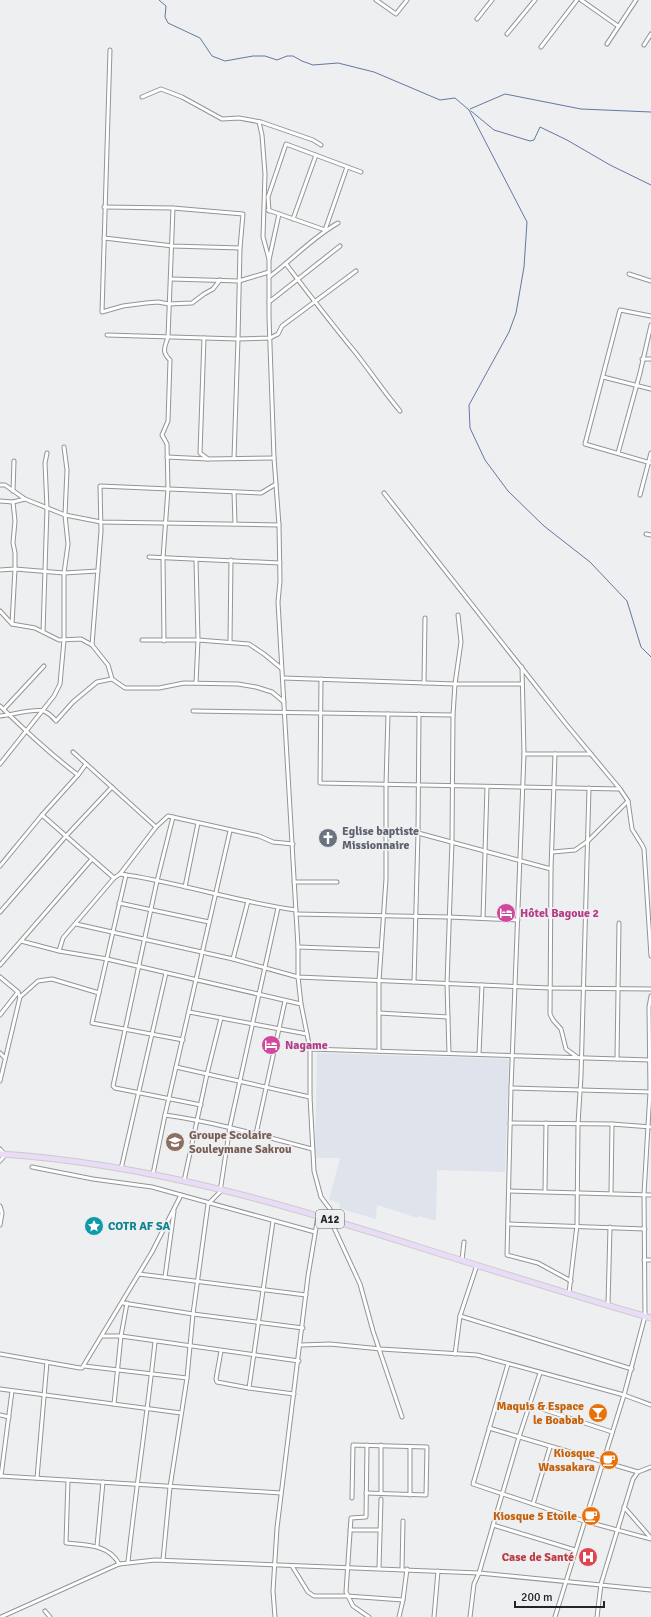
<svg xmlns="http://www.w3.org/2000/svg" width="651" height="1617" viewBox="0 0 651 1617" font-family="Signika,sans-serif">
  <style>
    .built { fill: #dee3ec }
    .lines { fill: none; stroke-linecap: round; stroke-linejoin: round }
    .stream { stroke: #6378a2; stroke-width: 1 }
    .street-casing { stroke: #939495; stroke-width: 5 }
    .primary-casing { stroke: #cbcbcb; stroke-width: 7 }
    .street { stroke: #fff; stroke-width: 3 }
    .primary { stroke: #e8dcf7; stroke-width: 5 }
    .labels { text-anchor: middle; dominant-baseline: central; stroke-width: 3.5; stroke-linejoin: round; paint-order: stroke }
    .shield { fill: #eeeff1; stroke: #616263; stroke-width: 1 }
    .shield-label { font-size: 11px; font-weight: bold; fill: #252526 }
    .worship-label { font-size: 12px; font-weight: bold; fill: #5b616d; stroke: #eeeff1; text-anchor: start }
    .hotel-label { font-size: 12px; font-weight: bold; fill: #b23c85; stroke: #eeeff1; text-anchor: start }
    .education-label { font-size: 12px; font-weight: bold; fill: #785e54; stroke: #eeeff1; text-anchor: start }
    .culture-label { font-size: 12px; font-weight: bold; fill: #0d838f; stroke: #eeeff1; text-anchor: start }
    .food-label { font-size: 12px; font-weight: bold; fill: #c56008; stroke: #eeeff1; text-anchor: end }
    .health-label { font-size: 12px; font-weight: bold; fill: #be3a42; stroke: #eeeff1; text-anchor: end }
  </style>
  <rect width="100%" height="100%" fill="#eeeff1"/>
  <!-- built -->
  <path class="built" d="M317 1053 509 1059 505 1172 437 1170 436 1221 419 1216 418 1218 377 1205 376 1219 339 1208 340 1203 329 1200 340 1158H315Z"/>
  <g class="lines">
    <!-- stream -->
    <g class="stream">
      <path d="M159 0 166 6 165 17 168 23 200 38 212 56 225 61 253 56H265L277 60 287 56H293L302 61 313 65 338 63 374 72 440 100 455 98 469 110 527 222 524 267 516 313 509 332 469 405 470 428 485 460 508 491 544 526 590 562 627 601 641 647 651 657"/>
      <path d="M470 109 505 94 581 109 651 112"/>
      <path d="M471 111 494 130 530 141 534 140 540 127 567 140 610 165 651 185"/>
    </g>
    <!-- street casing -->
    <g class="street-casing">
      <g id="street">
        <path d="M376 0 396 14 407 0"/>
        <path d="M581 0 618 26"/>
        <path d="M477 19 492 0"/>
        <path d="M507 34 535 0"/>
        <path d="M607 44 636 0"/>
        <path d="M644 45 651 34"/>
        <path d="M541 47 577 0"/>
        <path d="M110 50 102 312 123 306 146 303 158 302 169 304 192 303 204 294 213 289 220 280"/>
        <path d="M142 97 161 89 182 97 222 119 239 118 261 122 313 140 321 145"/>
        <path d="M259 122 262 135 265 174 263 237 269 259"/>
        <path d="M104 207 173 208 243 214 240 248 238 339 234 458"/>
        <path d="M268 210 325 230 347 167"/>
        <path d="M269 211 268 197 286 144 361 172"/>
        <path d="M279 214 269 260V317L274 458 279 525 280 581 278 602 298 947V977L301 1004 310 1049V1097L314 1171 321 1197 330 1209V1219L360 1284 373 1331 402 1417"/>
        <path d="M293 219 316 155"/>
        <path d="M104 238 173 246 240 248"/>
        <path d="M286 264C309 294 331 323 355 352 370 371 384 392 400 411"/>
        <path d="M629 274 651 281"/>
        <path d="M269 277C293 259 313 237 338 223"/>
        <path d="M171 279 239 281 269 272"/>
        <path d="M269 302 340 246"/>
        <path d="M651 316 620 310 585 444 651 463"/>
        <path d="M107 335 238 339 270 338 278 334 282 326 356 271"/>
        <path d="M204 338 200 453 208 459"/>
        <path d="M642 359H651"/>
        <path d="M603 377 651 389"/>
        <path d="M618 453 640 373 651 325"/>
        <path d="M167 457 208 459 274 458"/>
        <path d="M0 485H5L25 499"/>
        <path d="M13 491 14 461"/>
        <path d="M234 492 235 524"/>
        <path d="M384 493 566 724 620 789 628 801 632 829 642 845 644 849 651 956"/>
        <path d="M640 495 651 453"/>
        <path d="M0 501 13 502 25 499 65 515 101 522 279 525"/>
        <path d="M646 534 651 535"/>
        <path d="M149 557 280 563"/>
        <path d="M196 560 198 640 196 683"/>
        <path d="M0 570 15 569 64 573 98 571"/>
        <path d="M0 611 12 624 35 628 59 640 81 639 92 645 108 665 112 679 125 688H159L184 683 238 684 256 687 272 692 284 702"/>
        <path d="M12 624 15 569V553L13 543 15 521 13 502"/>
        <path d="M43 632 47 508 45 463 47 453"/>
        <path d="M142 640H198L249 644 264 654 281 668"/>
        <path d="M164 641 163 558 168 489 167 444 162 435 168 421 170 360C161 351 165 347 168 337L173 208"/>
        <path d="M230 642 231 560"/>
        <path d="M92 645 101 531 100 486 261 493 276 484"/>
        <path d="M522 667 524 754 511 1088 507 1255 538 1263 571 1281"/>
        <path d="M283 678 455 684H522"/>
        <path d="M321 679 320 783 620 789"/>
        <path d="M424 683 425 618"/>
        <path d="M0 706C26 731 49 753 78 775"/>
        <path d="M4 709 44 666"/>
        <path d="M193 711 453 715"/>
        <path d="M0 716C11 715 36 708 44 711 48 713 53 717 56 721L73 702 97 682 112 679"/>
        <path d="M73 752 156 827"/>
        <path d="M524 754H591"/>
        <path d="M555 754 551 869 550 1014 553 1020 561 1029 566 1049 577 1057"/>
        <path d="M0 764 54 696 60 684 64 640V573L68 544 65 515 67 470 64 447"/>
        <path d="M42 815 114 878"/>
        <path d="M173 817 157 881 113 1086 115 1088 201 1105"/>
        <path d="M418 833 551 869"/>
        <path d="M553 852 575 850 588 841 628 801"/>
        <path d="M0 866 42 815 78 775 86 764"/>
        <path d="M120 874C179 882 236 902 296 910"/>
        <path d="M126 875 92 1023 183 1040"/>
        <path d="M294 882H337"/>
        <path d="M185 887 198 823"/>
        <path d="M119 903 209 922"/>
        <path d="M0 912 66 836 112 787"/>
        <path d="M296 914 449 917 518 920"/>
        <path d="M483 918 487 787"/>
        <path d="M76 924 233 959 298 977 550 988 651 989"/>
        <path d="M21 941 59 951 107 959 301 1004"/>
        <path d="M298 947 381 950"/>
        <path d="M59 951 63 938 114 878 120 874 156 827 168 816 259 836 273 842 293 844"/>
        <path d="M233 959 248 901"/>
        <path d="M0 965 92 859"/>
        <path d="M0 977 18 992 20 997 0 1081"/>
        <path d="M414 982 418 833 419 714"/>
        <path d="M20 997 38 981 52 979 99 993"/>
        <path d="M189 1012 307 1034"/>
        <path d="M379 1013 448 1017"/>
        <path d="M0 1015 18 992"/>
        <path d="M310 1049 650 1060"/>
        <path d="M379 1051V981L386 879V785L388 714"/>
        <path d="M0 1053 5 1058"/>
        <path d="M449 1053 447 984 452 841 453 715 455 684 461 642 458 615"/>
        <path d="M479 1054 482 985"/>
        <path d="M617 1059 619 923"/>
        <path d="M176 1067 310 1097"/>
        <path d="M511 1088 651 1092"/>
        <path d="M165 1115C215 1122 263 1136 312 1149"/>
        <path d="M510 1123 612 1124 651 1127"/>
        <path d="M256 1134 285 1001"/>
        <path d="M0 1149 5 1155 0 1161"/>
        <path d="M32 1167 93 1179 152 1187 315 1232"/>
        <path d="M121 1169 166 973"/>
        <path d="M153 1174 165 1115 230 831"/>
        <path d="M184 1181 207 1074 221 1018"/>
        <path d="M545 1190 546 1123"/>
        <path d="M509 1191 651 1195"/>
        <path d="M611 1193 612 1124"/>
        <path d="M0 1206 2 1213 0 1225"/>
        <path d="M508 1224 645 1229"/>
        <path d="M462 1260 464 1242"/>
        <path d="M644 1260H651"/>
        <path d="M139 1274 306 1295"/>
        <path d="M165 1277 174 1211"/>
        <path d="M569 1293 577 1225 578 1124 581 1076 589 788"/>
        <path d="M123 1303 193 1314 303 1328"/>
        <path d="M608 1305 610 1227"/>
        <path d="M460 1316 632 1369"/>
        <path d="M102 1336H121L299 1361"/>
        <path d="M301 1345 330 1344 381 1349 477 1355 624 1395 651 1405"/>
        <path d="M221 1351 216 1379 217 1382 249 1388 294 1394"/>
        <path d="M0 1354 80 1368H82L152 1252 181 1195"/>
        <path d="M455 1354 460 1316 477 1265"/>
        <path d="M508 1364 473 1484 584 1521 651 1539"/>
        <path d="M84 1366 187 1378"/>
        <path d="M249 1388 273 1221"/>
        <path d="M0 1389 181 1413"/>
        <path d="M114 1404 121 1336 127 1303"/>
        <path d="M530 1405 612 1432"/>
        <path d="M0 1415 9 1417"/>
        <path d="M489 1428 638 1472"/>
        <path d="M367 1445 366 1517 351 1518 346 1592 353 1606 369 1617"/>
        <path d="M0 1476 281 1493"/>
        <path d="M1 1476 12 1391"/>
        <path d="M37 1478 47 1362"/>
        <path d="M68 1480 66 1543C85 1545 109 1544 119 1564"/>
        <path d="M381 1493V1445"/>
        <path d="M410 1495V1447"/>
        <path d="M352 1498 353 1445 427 1447 426 1495 366 1493"/>
        <path d="M533 1504 550 1447"/>
        <path d="M624 1507 651 1538"/>
        <path d="M493 1525 575 1550"/>
        <path d="M350 1530H380"/>
        <path d="M97 1546 103 1482"/>
        <path d="M163 1560 170 1487 187 1378 193 1314 208 1204 220 1192 230 1126 278 908"/>
        <path d="M128 1562C136 1488 147 1416 155 1342"/>
        <path d="M292 1566 308 1592 314 1596H347L403 1600"/>
        <path d="M379 1568 381 1499"/>
        <path d="M402 1569 403 1521"/>
        <path d="M45 1611 50 1617"/>
        <path d="M1 1617 119 1564 155 1560 479 1573 651 1590"/>
        <path d="M275 1617 273 1591 277 1528 308 1276 318 1216"/>
        <path d="M399 1617 403 1600 407 1569"/>
        <path d="M434 1617 438 1571"/>
        <path d="M470 1617 474 1584 479 1573 519 1437 540 1373"/>
        <path d="M555 1617 624 1395 645 1316 644 1194 650 1092 649 1007 651 996"/>
        <path d="M597 1617 601 1584 633 1479 638 1472 651 1467"/>
      </g>
    </g>
    <!-- primary casing -->
    <g class="primary-casing">
      <path id="primary" d="M0 1154C145 1163 284 1204 422 1248 498 1272 574 1296 651 1318"/>
    </g>
    <!-- street -->
    <use href="#street" class="street"/>
    <!-- primary -->
    <use href="#primary" class="primary"/>
  </g>
  <!-- icons -->
  <defs>
    <g id="church-disc" transform="scale(1)"><circle r="9.5" fill="#6b7280" stroke="#eeeff1"/><path d="M-1.2-6h2.4v3.5h3.3v2.4h-3.3V6h-2.4V-.1h-3.3v-2.4h3.3Z" fill="#fff"/></g>
    <g id="hotel-disc" transform="scale(1)"><circle r="9.5" fill="#d1479c" stroke="#eeeff1"/><path d="M-6-4.5h1.5V1H6V5H4.5V3h-9V5H-6ZM-4 0a1.8 1.8 0 1 1 3.6 0ZM.5 0V-2.5h3Q6-2.5 6 0Z" fill="#fff"/></g>
    <g id="school-disc" transform="scale(1)"><circle r="9.5" fill="#8d6e63" stroke="#eeeff1"/><path d="M0-5L7-2L0 1L-7-2ZM-4 1L0 2.5L4 1V4Q0 6-4 4Z" fill="#fff"/></g>
    <g id="sight-disc" transform="scale(1)"><circle r="9.5" fill="#0f9aa8" stroke="#eeeff1"/><path d="M0-6L1.8-2.2L6-1.7L2.9 1.2L3.7 5.4L0 3.3L-3.7 5.4L-2.9 1.2L-6-1.7L-1.8-2.2Z" fill="#fff"/></g>
    <g id="bar-disc" transform="scale(1)"><circle r="9.5" fill="#e8710a" stroke="#eeeff1"/><path d="M-6-5H6L.8 .8V4.5H3.5V6h-7V4.5H-.8V.8Z" fill="#fff"/></g>
    <g id="cafe-disc" transform="scale(1)"><circle r="9.5" fill="#e8710a" stroke="#eeeff1"/><path d="M-5.5-4.5H6V0H3Q3 3.5 0 3.5H-2.5Q-5.5 3.5-5.5 0ZM3-3.2v2h1.7v-2ZM-6 4.5H4V6H-6Z" fill="#fff"/></g>
    <g id="hospital-disc" transform="scale(1)"><circle r="9.5" fill="#e0444e" stroke="#eeeff1"/><path d="M-5-5h3v3.5h4V-5h3V5h-3V1.5h-4V5h-3Z" fill="#fff"/></g>
  </defs>
  <g fill-rule="evenodd">
    <use href="#church-disc" x="328" y="838"/>
    <use href="#hotel-disc" x="506" y="913"/>
    <use href="#hotel-disc" x="271" y="1045"/>
    <use href="#school-disc" x="175" y="1142"/>
    <use href="#sight-disc" x="94" y="1226"/>
    <use href="#bar-disc" x="598" y="1413"/>
    <use href="#cafe-disc" x="609" y="1460"/>
    <use href="#cafe-disc" x="591" y="1516"/>
    <use href="#hospital-disc" x="588" y="1557"/>
  </g>
  <g class="labels">
    <!-- shield labels -->
    <rect class="shield" x="316" y="1210" width="28" height="18" rx="3"/>
    <g class="shield-label">
      <text x="330" y="1219">A12</text>
    </g>
    <!-- worship labels -->
    <g class="worship-label">
      <text x="342" y="831">Eglise baptiste<tspan x="342" dy="14">Missionnaire</tspan></text>
    </g>
    <!-- hotel labels -->
    <g class="hotel-label">
      <text x="520" y="913">Hôtel Bagoue 2</text>
      <text x="285" y="1045">Nagame</text>
    </g>
    <!-- education labels -->
    <g class="education-label">
      <text x="189" y="1135">Groupe Scolaire<tspan x="189" dy="14">Souleymane Sakrou</tspan></text>
    </g>
    <!-- culture labels -->
    <g class="culture-label">
      <text x="108" y="1226">COTR AF SA</text>
    </g>
    <!-- food labels -->
    <g class="food-label">
      <text x="584" y="1406">Maquis &amp; Espace<tspan x="584" dy="14">le Boabab</tspan></text>
      <text x="595" y="1453">Kiosque<tspan x="595" dy="14">Wassakara</tspan></text>
      <text x="577" y="1516">Kiosque 5 Etoile</text>
    </g>
    <!-- health labels -->
    <g class="health-label">
      <text x="574" y="1557">Case de Santé</text>
    </g>
  </g>
  <!-- scale -->
  <path d="M515 1601v6h89v-6" fill="none" stroke="#252526" stroke-width="2"/>
  <text x="521" y="1601" font-size="12" fill="#252526" stroke="#eeeff1" stroke-width="3" paint-order="stroke">200 m</text>
</svg>
